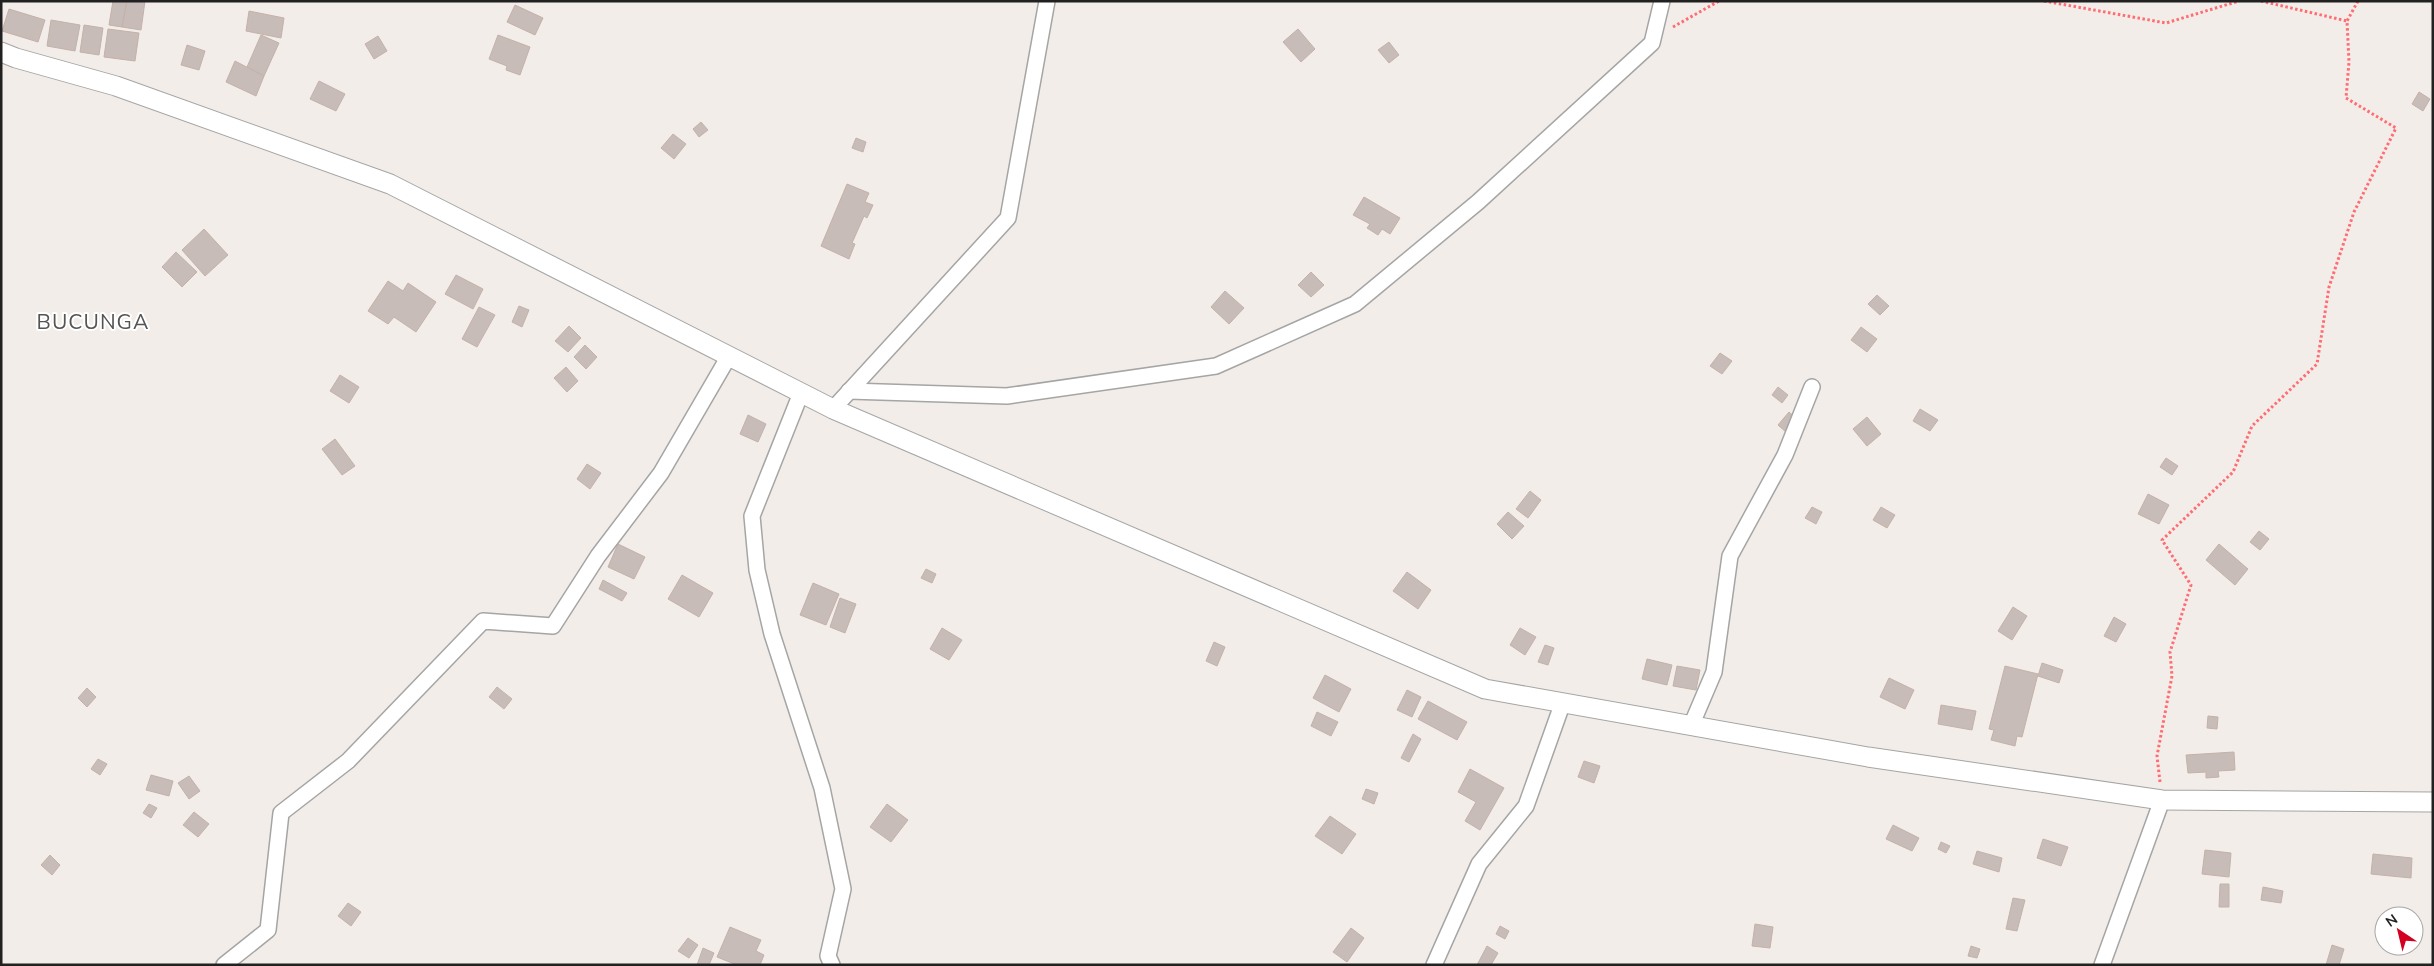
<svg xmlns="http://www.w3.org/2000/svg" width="2434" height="966" viewBox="0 0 2434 966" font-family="Mulish,sans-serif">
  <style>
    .building { fill: #c7bcb7; stroke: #c5b1a9 }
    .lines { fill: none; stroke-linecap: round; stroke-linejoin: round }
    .minor-casing { stroke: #a5a5a5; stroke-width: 18 }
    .tertiary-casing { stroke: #a5a5a5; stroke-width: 21 }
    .path { stroke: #ff6c73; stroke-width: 3; stroke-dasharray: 2.5 2.5; stroke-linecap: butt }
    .minor { stroke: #fff; stroke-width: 15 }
    .tertiary { stroke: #fff; stroke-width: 19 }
    .labels { text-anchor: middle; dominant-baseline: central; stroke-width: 4; stroke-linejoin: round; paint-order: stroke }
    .quarter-label { font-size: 21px; letter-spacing: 1px; fill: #545454; stroke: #fff }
  </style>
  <rect width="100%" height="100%" fill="#f2ede8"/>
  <!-- building -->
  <g class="building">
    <path d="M113 1H127L122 27 109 25Z"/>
    <path d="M127 1H145L141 30 122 27Z"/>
    <path d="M515 5 543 18 535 35 507 22Z"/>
    <path d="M9 9 45 20 38 42 2 31Z"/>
    <path d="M249 11 284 18 281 38 246 31Z"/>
    <path d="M51 20 80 25 75 51 47 46Z"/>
    <path d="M84 25 103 28 99 55 80 52Z"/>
    <path d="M108 29 139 33 135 61 104 57Z"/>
    <path d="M1298 29 1315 49 1301 62 1283 42Z"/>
    <path d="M261 35 279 43 264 76 247 67Z"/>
    <path d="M498 35 530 47 520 75 506 70 507 66 489 59Z"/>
    <path d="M378 36 387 51 374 59 365 44Z"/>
    <path d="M1389 42 1399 55 1389 63 1378 50Z"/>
    <path d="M187 45 205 51 199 70 181 65Z"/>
    <path d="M235 61 264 76 256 96 226 82Z"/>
    <path d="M319 81 345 94 336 111 310 99Z"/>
    <path d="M2419 92 2430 99 2423 111 2412 104Z"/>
    <path d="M701 122 708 130 699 137 693 129Z"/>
    <path d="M673 134 686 144 674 159 661 148Z"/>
    <path d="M856 138 866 142 863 152 852 148Z"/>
    <path d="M847 184 869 193 865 202 873 205 867 218 864 216 852 243 855 244 849 259 821 246Z"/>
    <path d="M1364 197 1400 218 1390 234 1382 229 1378 235 1367 228 1370 224 1353 215Z"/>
    <path d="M204 229 228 255 205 276 182 250Z"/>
    <path d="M176 252 197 272 182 287 162 267Z"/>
    <path d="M1311 272 1324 285 1311 297 1298 285Z"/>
    <path d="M456 275 483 289 473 309 445 294Z"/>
    <path d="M388 281 403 291 408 283 436 302 416 332 394 317 388 324 368 311Z"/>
    <path d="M1225 291 1244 308 1229 324 1211 307Z"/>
    <path d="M1877 295 1889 306 1880 315 1868 304Z"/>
    <path d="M519 306 529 310 522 327 512 322Z"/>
    <path d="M479 307 495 315 477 347 462 339Z"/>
    <path d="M569 326 581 338 568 352 555 341Z"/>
    <path d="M1861 327 1877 339 1867 352 1851 340Z"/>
    <path d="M585 345 597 357 586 369 574 357Z"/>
    <path d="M1720 353 1732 361 1722 374 1710 366Z"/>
    <path d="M566 367 578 381 567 392 554 378Z"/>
    <path d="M340 375 359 387 349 403 330 391Z"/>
    <path d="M1778 387 1788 395 1782 403 1772 395Z"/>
    <path d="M1920 409 1938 420 1930 431 1913 421Z"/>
    <path d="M1789 412 1799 421 1787 433 1778 425Z"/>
    <path d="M748 415 766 424 758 442 740 434Z"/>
    <path d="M1867 417 1881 434 1867 446 1853 429Z"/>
    <path d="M335 439 355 466 342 475 322 449Z"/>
    <path d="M2166 458 2178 466 2172 475 2160 467Z"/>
    <path d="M587 464 601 473 590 489 577 479Z"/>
    <path d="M1530 491 1541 500 1528 518 1516 509Z"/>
    <path d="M2148 494 2169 505 2159 524 2138 514Z"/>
    <path d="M1812 507 1822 512 1816 524 1805 518Z"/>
    <path d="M1881 507 1895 515 1887 528 1873 520Z"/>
    <path d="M1508 512 1524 526 1512 539 1497 524Z"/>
    <path d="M2259 531 2269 539 2260 550 2250 542Z"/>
    <path d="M618 544 645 557 634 579 608 567Z"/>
    <path d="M2219 544 2248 569 2235 585 2206 560Z"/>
    <path d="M926 569 936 574 932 583 921 578Z"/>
    <path d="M1407 572 1431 590 1418 609 1393 591Z"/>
    <path d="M682 575 713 593 699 617 668 599Z"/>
    <path d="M603 580 627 593 622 601 599 589Z"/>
    <path d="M813 583 839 594 826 625 800 615Z"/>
    <path d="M840 598 856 604 845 633 830 627Z"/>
    <path d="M2013 607 2027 616 2012 640 1998 631Z"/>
    <path d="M2114 617 2126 624 2116 642 2104 636Z"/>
    <path d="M942 628 962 640 949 660 930 649Z"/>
    <path d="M1520 628 1536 637 1525 655 1510 645Z"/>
    <path d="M1214 642 1225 647 1217 666 1206 661Z"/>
    <path d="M1545 645 1554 648 1548 665 1538 662Z"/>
    <path d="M1647 659 1672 665 1667 685 1642 679Z"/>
    <path d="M2042 663 2063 670 2059 683 2038 676Z"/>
    <path d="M1677 666 1700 670 1696 690 1673 686Z"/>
    <path d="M2005 666 2038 674 2022 737 2017 736 2015 746 1991 740 1994 730 1989 729Z"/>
    <path d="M1325 675 1351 689 1339 712 1313 698Z"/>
    <path d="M1889 678 1914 690 1905 709 1880 697Z"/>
    <path d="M497 687 512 699 504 709 489 697Z"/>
    <path d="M87 688 96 697 87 707 78 698Z"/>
    <path d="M1407 690 1421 697 1412 717 1397 710Z"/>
    <path d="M1428 701 1467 722 1457 740 1418 719Z"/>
    <path d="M1941 705 1976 711 1972 730 1938 724Z"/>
    <path d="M1317 712 1338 722 1331 736 1311 726Z"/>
    <path d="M2208 716 2218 717 2217 729 2207 728Z"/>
    <path d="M1413 734 1421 739 1409 762 1401 758Z"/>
    <path d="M2234 752 2235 770 2218 771 2219 777 2206 778V772L2188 773 2186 755Z"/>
    <path d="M98 759 107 764 100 775 91 769Z"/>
    <path d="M1584 761 1600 766 1594 783 1578 777Z"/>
    <path d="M1470 769 1504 788 1480 830 1465 821 1476 802 1458 792Z"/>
    <path d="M151 775 173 781 169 796 146 790Z"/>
    <path d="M189 776 200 791 189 799 178 783Z"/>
    <path d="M1366 789 1378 793 1374 804 1362 799Z"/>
    <path d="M149 804 157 808 151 818 143 813Z"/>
    <path d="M887 804 908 820 891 842 870 827Z"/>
    <path d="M194 812 209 824 198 837 183 825Z"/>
    <path d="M1330 816 1356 834 1342 854 1315 836Z"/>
    <path d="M1893 825 1919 838 1912 851 1886 839Z"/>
    <path d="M2043 839 2068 847 2061 866 2037 858Z"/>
    <path d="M1941 842 1950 846 1946 853 1938 849Z"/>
    <path d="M2205 850 2231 853 2229 877 2202 874Z"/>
    <path d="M1977 851 2002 858 1999 872 1973 864Z"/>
    <path d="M2373 854 2412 858 2411 878 2371 874Z"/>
    <path d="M50 855 60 865 52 875 41 865Z"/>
    <path d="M2220 884H2229V907H2219Z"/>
    <path d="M2263 887 2283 891 2281 903 2261 900Z"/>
    <path d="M2013 898 2025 900 2017 931 2006 929Z"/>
    <path d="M348 903 361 912 351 926 338 916Z"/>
    <path d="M1755 924 1773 927 1770 948 1752 946Z"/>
    <path d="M1500 926 1509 931 1505 939 1496 934Z"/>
    <path d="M730 927 761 940 756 951 764 955 760 965H737L717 957Z"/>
    <path d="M1351 928 1364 938 1347 962 1333 952Z"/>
    <path d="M688 938 698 945 689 958 678 951Z"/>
    <path d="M2332 945 2344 949 2339 965H2326Z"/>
    <path d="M1487 946 1498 953 1491 965H1477Z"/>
    <path d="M1971 946 1980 949 1977 958 1968 956Z"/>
    <path d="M703 948 714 953 709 965H697Z"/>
  </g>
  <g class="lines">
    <!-- minor casing -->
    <g class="minor-casing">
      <g id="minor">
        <path d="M849 391 1007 396 1216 366 1355 304 1478 202 1652 43 1662 1"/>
        <path d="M801 393 752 516 757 570 772 634 822 788 843 889 828 956 832 965"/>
        <path d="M833 409 1008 218 1047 1"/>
        <path d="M1691 726 1714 672 1730 556 1785 455 1812 387"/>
        <path d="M224 965 268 930 281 813 348 761 483 621 553 626 598 556 661 473 729 356"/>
        <path d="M1434 965 1479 864 1526 806 1563 702"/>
        <path d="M2102 965 2162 800"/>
      </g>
    </g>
    <!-- tertiary casing -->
    <g class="tertiary-casing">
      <path id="tertiary" d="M1 52 16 58 116 86 390 184 833 409 1485 689 1868 757 2162 800 2433 802"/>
    </g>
    <!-- path -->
    <g class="path">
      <path d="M2044 1 2166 23 2239 1"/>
      <path d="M2261 1 2347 21"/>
      <path d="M1673 27 1719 1"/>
      <path d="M2160 782 2157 756 2172 676 2170 652 2191 585 2162 540 2233 472 2252 426 2317 364 2329 287 2354 212 2396 128 2346 98 2349 62 2347 21 2358 1"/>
    </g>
    <!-- minor -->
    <use href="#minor" class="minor"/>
    <!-- tertiary -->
    <use href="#tertiary" class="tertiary"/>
  </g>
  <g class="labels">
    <!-- quarter labels -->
    <g class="quarter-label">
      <text x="93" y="321">BUCUNGA</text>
    </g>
  </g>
  <!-- border -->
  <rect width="2434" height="966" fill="none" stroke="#212121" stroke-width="5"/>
  <!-- north arrow -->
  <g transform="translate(2399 931) rotate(325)"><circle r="24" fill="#ffffff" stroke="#a6a6a6"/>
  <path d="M0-4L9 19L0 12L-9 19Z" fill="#d3001f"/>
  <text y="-8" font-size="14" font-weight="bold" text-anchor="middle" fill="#212121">N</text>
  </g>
</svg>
